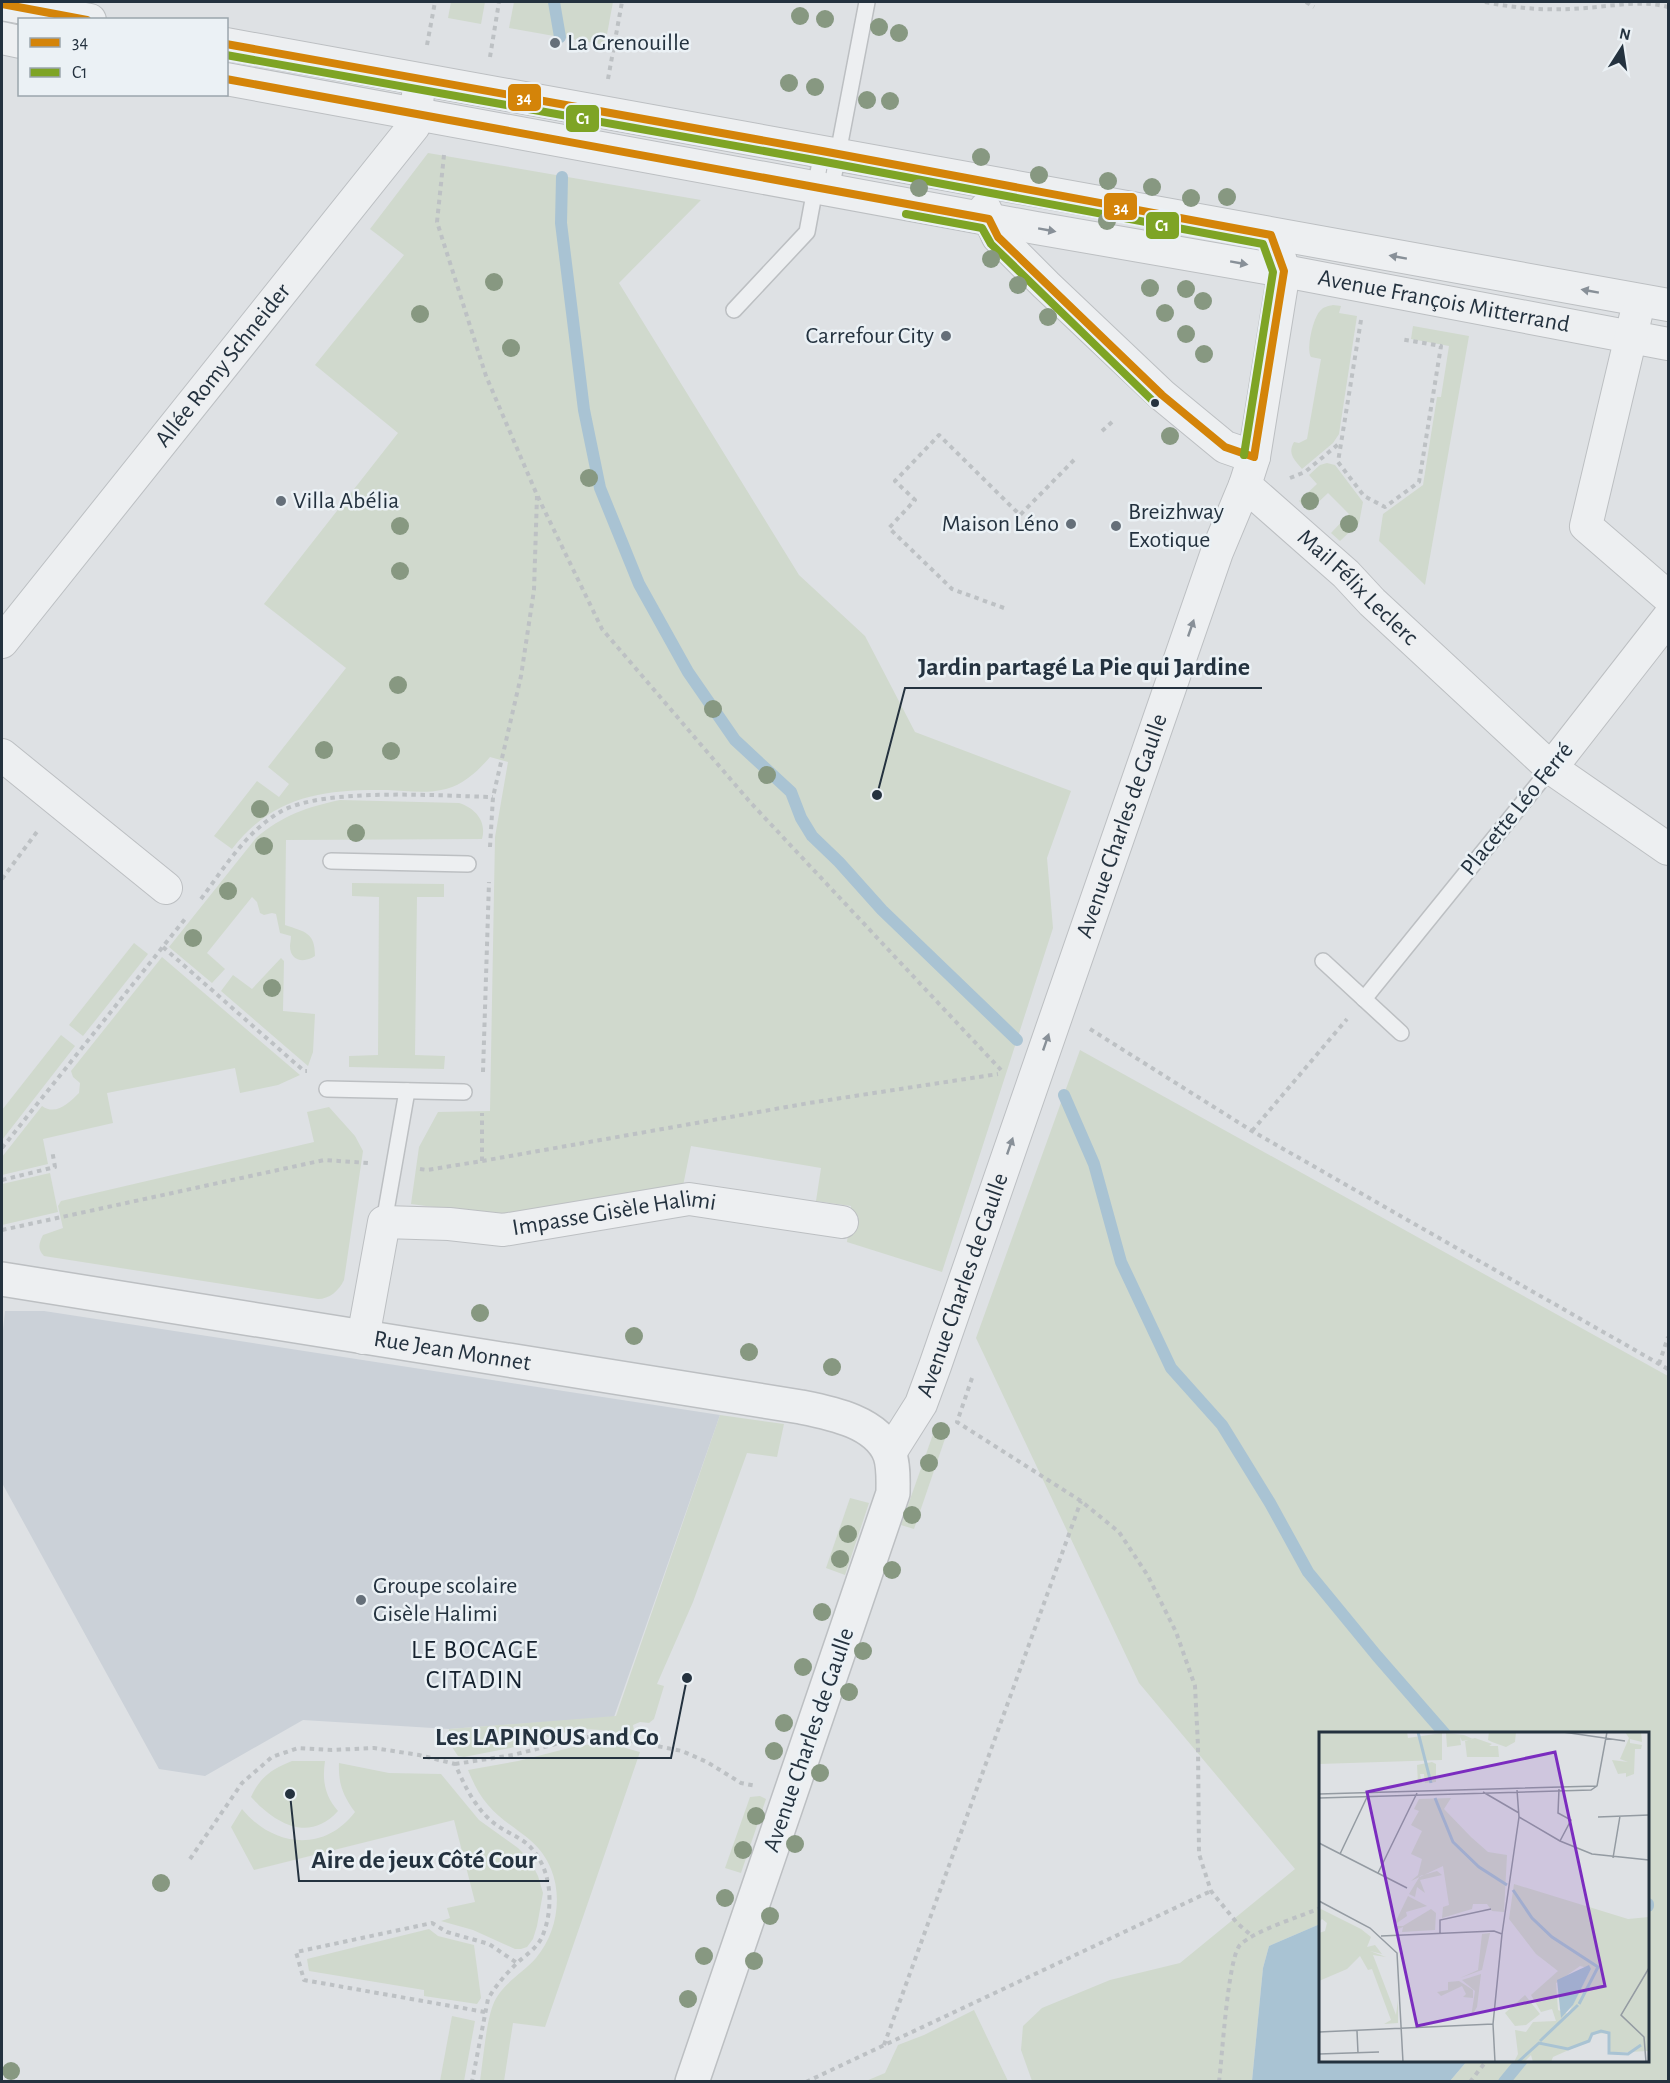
<svg xmlns="http://www.w3.org/2000/svg" width="1670" height="2083" viewBox="0 0 1670 2083" font-family="'Alegreya Sans',sans-serif">
  <style>
    .built { fill: #cbd1d8 }
    .green { fill: #d0d9cd }
    .water { fill: #a9c3d3 }
    .lines { fill: none; stroke-linecap: round; stroke-linejoin: round }
    .stream { stroke: #a9c3d3; stroke-width: 12 }
    .service-casing { stroke: #bcbfc2; stroke-width: 18 }
    .minor-casing { stroke: #bcbfc2; stroke-width: 34 }
    .tertiary-casing { stroke: #bcbfc2; stroke-width: 36 }
    .path { stroke: #bdc1c4; stroke-width: 4; stroke-dasharray: 4.5 4.5; stroke-linecap: butt }
    .service { stroke: #edeff1; stroke-width: 15 }
    .minor { stroke: #edeff1; stroke-width: 32 }
    .tertiary { stroke: #edeff1; stroke-width: 33 }
    .bus-1-casing { stroke: #ebf1f5; stroke-width: 12 }
    .bus-2-casing { stroke: #ebf1f5; stroke-width: 12 }
    .bus-1 { stroke: #d48409; stroke-width: 8 }
    .bus-2 { stroke: #7ea425; stroke-width: 8 }
    .tree { fill: #879881 }
    .oneway { fill: #889098 }
    .poi-dot { fill: #656f79; stroke: #ebf1f5; stroke-width: 2 }
    .bus-dot { fill: #24323f; stroke: #ebf1f5; stroke-width: 2 }
    .labels { text-anchor: middle; dominant-baseline: central; stroke-width: 5; stroke-linejoin: round; paint-order: stroke }
    .poi-label { font-size: 24px; fill: #24323f; stroke: #ebf1f5; text-anchor: start }
    .street-label { font-size: 24px; fill: #24323f; stroke: #ebf1f5 }
    .neighbourhood-label { font-size: 26px; letter-spacing: 1.5px; fill: #16222f; stroke: #ebf1f5 }
    .inset-river { fill: none; stroke: #a9c3d3; stroke-width: 3 }
    .inset-road { fill: none; stroke: #949ba2; stroke-width: 1.5 }
    .view { fill: #7b2cbf; fill-opacity: 0.15; stroke: #7b2cbf; stroke-width: 3 }
    .inset-edge { fill: none; stroke: #24323f; stroke-width: 3 }
    .leader { fill: none; stroke: #24323f; stroke-width: 2 }
    .callout-dot { fill: #24323f; stroke: #ebf1f5; stroke-width: 2 }
    .callout-label { font-size: 26px; text-anchor: middle; font-weight: bold; fill: #24323f; stroke: #ebf1f5; stroke-width: 5; stroke-linejoin: round; paint-order: stroke }
    .line-badge { stroke: #ebf1f5; stroke-width: 2 }
    .badge-label { font-size: 16px; text-anchor: middle; font-weight: bold; fill: #fff }
  </style>
  <rect width="100%" height="100%" fill="#dee1e4"/>
  <!-- built -->
  <path class="built" d="M5 1311H44L720 1415 614 1717 449 1729 303 1720 205 1776 159 1769 2 1483V1340Z"/>
  <!-- green -->
  <g class="green">
    <path d="M451 2H485L481 24 448 18Z"/>
    <path d="M514 2H613L605 45 509 28Z"/>
    <path d="M428 153 701 200 619 283 799 575 865 636 915 732 1071 791 1047 858 1053 928 942 1272 847 1242 851 1206 816 1201 821 1168 691 1146 683 1186 501 1216 411 1204 419 1147 438 1112 490 1111 495 837 508 762 490 757C479 770 463 785 446 789 427 794 406 791 387 790 323 789 273 796 232 849L214 836 257 781 279 797 289 784 268 767 346 668 264 604 398 433 315 365 404 255 370 229Z"/>
    <path d="M1333 305 1341 306 1339 313 1357 316 1339 434 1333 443 1302 469C1295 460 1287 454 1294 442L1299 443 1307 439 1321 359 1311 357C1306 349 1313 318 1320 311 1323 307 1328 306 1333 305Z"/>
    <path d="M1413 326 1469 336 1425 585 1379 541 1383 514 1423 485 1437 397H1441L1449 346 1411 339Z"/>
    <path d="M1327 463 1335 465 1363 502 1359 523 1340 541 1331 533 1349 514 1328 493 1309 511 1299 501 1317 484 1309 475 1320 465Z"/>
    <path d="M340 800 459 803C475 808 487 821 482 839L286 840 285 925C305 932 315 932 315 956 305 963 290 962 290 946 290 943 291 940 291 936L280 933 276 914 272 913 264 915 260 913 257 902 252 897 207 953 225 969 212 983 169 947 256 838C283 815 307 807 340 800Z"/>
    <path d="M352 883 444 884V897H417L415 1055 445 1056 444 1069 349 1067V1056L378 1055 379 897 352 896Z"/>
    <path d="M134 943 148 954 83 1036 69 1025Z"/>
    <path d="M162 957 300 1075 278 1085 240 1093 235 1068 107 1093 113 1123 43 1139 48 1164 2 1175V1157L42 1106C56 1116 69 1103 79 1093L80 1083 73 1077 71 1071Z"/>
    <path d="M281 958 284 961 283 1011 315 1014 313 1052 308 1066 221 991 233 975 252 989Z"/>
    <path d="M61 1035 75 1046 2 1140V1110Z"/>
    <path d="M1080 1050 1668 1376V2081H1450L1467 2061 1648 2060V1734H1320V1924L1269 1946 1263 1968 1252 2081H1032L1021 2050 1023 2026 1042 2008 1110 1980 1180 1963 1295 1869 1139 1683 976 1338Z"/>
    <path d="M329 1107 355 1136 363 1151 344 1280C339 1291 329 1299 318 1299L44 1256C37 1249 39 1243 43 1235L63 1228 58 1206 61 1201 314 1142 307 1112Z"/>
    <path d="M50 1173 58 1212 2 1225V1184Z"/>
    <path d="M720 1415 784 1424 777 1457 747 1453 693 1602 657 1684 664 1686 654 1719 649 1723 640 1722 633 1725 635 1736 601 1730 585 1729 561 1733 510 1748 464 1757 458 1756 450 1744 449 1729 616 1716Z"/>
    <path d="M937 1423 949 1427 914 1529 901 1525Z"/>
    <path d="M850 1498 869 1503 845 1575 826 1568Z"/>
    <path d="M594 1744 618 1746 640 1752 545 2027 513 2023 504 2081H480C483 2061 486 2023 493 2005 501 1984 522 1974 536 1958 556 1935 563 1898 551 1869 538 1836 509 1830 488 1805 479 1795 473 1782 468 1770L518 1761 577 1746Z"/>
    <path d="M292 1761H325C322 1781 325 1796 338 1811 309 1843 276 1824 251 1797 260 1777 272 1769 292 1761Z"/>
    <path d="M339 1763 389 1773 441 1774 479 1820 518 1848 530 1860 538 1876 543 1893 537 1926 533 1939 527 1947 521 1949H515L473 1930 441 1921 450 1918 447 1908 475 1902 454 1820 254 1870 231 1827 242 1809C273 1847 324 1853 355 1812 343 1796 338 1783 339 1763Z"/>
    <path d="M760 1796 766 1799 741 1873 725 1868 750 1797Z"/>
    <path d="M429 1929 438 1936 474 1945 481 1998 477 2004 424 1996V1990L309 1971 307 1959Z"/>
    <path d="M974 2010 1008 2081H866L885 2073 898 2045 924 2035Z"/>
    <path d="M452 2016 475 2021 464 2081H440Z"/>
  </g>
  <!-- water -->
  <path class="water" d="M1320 1924V2060L1467 2061 1450 2081H1252L1263 1968 1269 1946Z"/>
  <g class="lines">
    <!-- stream -->
    <g class="stream">
      <path d="M554 2 560 37"/>
      <path d="M562 177 561 223 584 410 600 488 639 584 688 672 735 740 791 792 801 818 812 836 839 862 882 910 1017 1040"/>
      <path d="M1064 1095 1094 1164 1121 1262 1171 1368 1222 1425 1270 1503 1308 1572 1377 1656 1445 1734"/>
      <path d="M1648 1904V1906"/>
      <path d="M1504 2082 1522 2060"/>
    </g>
    <!-- service casing -->
    <g class="service-casing">
      <g id="service">
        <path d="M831 190 867 2"/>
        <path d="M734 310 807 232 822 151"/>
        <path d="M331 861 468 864"/>
        <path d="M1323 961 1401 1033"/>
        <path d="M1364 999 1551 768"/>
        <path d="M327 1089 464 1092"/>
        <path d="M384 1222 407 1091"/>
      </g>
    </g>
    <!-- minor casing -->
    <g class="minor-casing">
      <g id="minor">
        <path d="M2 4 90 20"/>
        <path d="M2 38 20 42"/>
        <path d="M226 44 1668 305"/>
        <path id="s1" d="M226 79 1036 228 1284 271 1668 344"/>
        <path d="M985 209 998 237 1046 285 1162 395 1225 447 1254 457"/>
        <path id="s2" d="M1278 252 1284 271 1254 457 1245 485 1346 574 1372 602 1551 768 1668 849"/>
        <path d="M1636 315 1586 526 1668 597"/>
        <path id="s3" d="M2 642 414 126 418 95"/>
        <path d="M2 755 166 888"/>
        <path d="M1551 768 1668 618"/>
        <path id="s4" d="M363 1338 384 1222 449 1224 503 1230 689 1199 842 1222"/>
        <path id="s5" d="M890 1453 921 1404 935 1366 1217 552 1245 485"/>
      </g>
    </g>
    <!-- tertiary casing -->
    <g class="tertiary-casing">
      <g id="tertiary">
        <path id="s6" d="M2 1279 801 1407C831 1413 878 1422 890 1455 894 1467 893 1480 893 1493L692 2082"/>
      </g>
    </g>
    <!-- path -->
    <g class="path">
      <path d="M1306 2 1314 7"/>
      <path d="M1485 2C1519 9 1551 11 1586 8 1612 6 1643 0 1668 7"/>
      <path d="M427 45 435 2"/>
      <path d="M490 57 499 2"/>
      <path d="M608 79 622 2"/>
      <path d="M444 155 437 222 486 376 537 495 602 629 750 802 1001 1070"/>
      <path d="M1361 320 1338 462 1364 496 1385 507 1419 482 1441 346 1400 339"/>
      <path d="M1102 431 1112 422"/>
      <path d="M1290 478 1305 472 1341 442"/>
      <path d="M1004 608 952 589 889 528 915 500 895 481 939 435 1020 515 1074 460"/>
      <path d="M490 847 493 797 521 676 534 590 537 496"/>
      <path d="M2 879 39 829"/>
      <path d="M201 899C224 868 246 832 280 812 322 787 442 796 493 797"/>
      <path d="M163 947 304 1071H307"/>
      <path d="M1090 1029 1252 1131 1668 1369"/>
      <path d="M483 1072 489 882"/>
      <path d="M1252 1131 1347 1019"/>
      <path d="M2 1148 185 919"/>
      <path d="M482 1161V1113"/>
      <path d="M420 1169 427 1170 482 1161 809 1103 998 1074"/>
      <path d="M2 1180 55 1167 52 1150"/>
      <path d="M2 1230 324 1160 368 1163"/>
      <path d="M1659 1364 1668 1337"/>
      <path d="M972 1378 957 1422 1081 1501 1119 1532 1148 1576 1176 1632 1195 1686 1198 1746 1199 1854 1211 1891 1237 1923 1252 1936"/>
      <path d="M455 1764 513 1755 583 1737H612L682 1751 707 1762 741 1783 756 1786"/>
      <path d="M190 1859 242 1783 272 1757 298 1748 332 1750 374 1748 419 1755 455 1764C464 1784 472 1802 488 1818 499 1829 514 1834 526 1843 552 1865 555 1907 542 1937 537 1948 526 1955 517 1963 506 1974 496 1985 488 1999L472 2082"/>
      <path d="M485 2012 304 1980 296 1952 432 1923 447 1932 489 1944 517 1963"/>
      <path d="M884 2045 1081 1501"/>
      <path d="M806 2082 1211 1891"/>
      <path d="M1219 2082C1222 2059 1228 1957 1240 1945 1255 1930 1300 1917 1320 1908"/>
      <path d="M1470 2082 1487 2060"/>
    </g>
    <!-- service -->
    <use href="#service" class="service"/>
    <!-- minor -->
    <use href="#minor" class="minor"/>
    <!-- tertiary -->
    <use href="#tertiary" class="tertiary"/>
    <!-- bus-1 casing -->
    <g class="bus-1-casing">
      <g id="bus-1">
        <path d="M2 4 87 20"/>
        <path d="M226 44 822 151 1271 235 1284 271 1254 457 1225 447 1162 395 998 237 989 219 226 79"/>
      </g>
    </g>
    <!-- bus-2 casing -->
    <g class="bus-2-casing">
      <g id="bus-2">
        <path d="M226 55 820 161 1263 244 1273 272 1244 455"/>
        <path d="M906 214 982 228 991 244 1155 403"/>
      </g>
    </g>
    <!-- bus-1 -->
    <use href="#bus-1" class="bus-1"/>
    <!-- bus-2 -->
    <use href="#bus-2" class="bus-2"/>
  </g>
  <!-- trees -->
  <g class="tree">
    <circle cx="800" cy="16" r="9"/>
    <circle cx="825" cy="19" r="9"/>
    <circle cx="879" cy="27" r="9"/>
    <circle cx="899" cy="33" r="9"/>
    <circle cx="789" cy="83" r="9"/>
    <circle cx="815" cy="87" r="9"/>
    <circle cx="867" cy="100" r="9"/>
    <circle cx="890" cy="101" r="9"/>
    <circle cx="981" cy="157" r="9"/>
    <circle cx="1039" cy="175" r="9"/>
    <circle cx="1108" cy="181" r="9"/>
    <circle cx="1152" cy="187" r="9"/>
    <circle cx="919" cy="188" r="9"/>
    <circle cx="1227" cy="197" r="9"/>
    <circle cx="1191" cy="198" r="9"/>
    <circle cx="1107" cy="221" r="9"/>
    <circle cx="991" cy="259" r="9"/>
    <circle cx="494" cy="282" r="9"/>
    <circle cx="1018" cy="285" r="9"/>
    <circle cx="1150" cy="288" r="9"/>
    <circle cx="1186" cy="289" r="9"/>
    <circle cx="1203" cy="301" r="9"/>
    <circle cx="1165" cy="313" r="9"/>
    <circle cx="420" cy="314" r="9"/>
    <circle cx="1048" cy="317" r="9"/>
    <circle cx="1186" cy="334" r="9"/>
    <circle cx="511" cy="348" r="9"/>
    <circle cx="1204" cy="354" r="9"/>
    <circle cx="1170" cy="436" r="9"/>
    <circle cx="589" cy="478" r="9"/>
    <circle cx="1310" cy="501" r="9"/>
    <circle cx="1349" cy="524" r="9"/>
    <circle cx="400" cy="526" r="9"/>
    <circle cx="400" cy="571" r="9"/>
    <circle cx="398" cy="685" r="9"/>
    <circle cx="713" cy="709" r="9"/>
    <circle cx="324" cy="750" r="9"/>
    <circle cx="391" cy="751" r="9"/>
    <circle cx="767" cy="775" r="9"/>
    <circle cx="260" cy="809" r="9"/>
    <circle cx="356" cy="833" r="9"/>
    <circle cx="264" cy="846" r="9"/>
    <circle cx="228" cy="891" r="9"/>
    <circle cx="193" cy="938" r="9"/>
    <circle cx="272" cy="988" r="9"/>
    <circle cx="480" cy="1313" r="9"/>
    <circle cx="634" cy="1336" r="9"/>
    <circle cx="749" cy="1352" r="9"/>
    <circle cx="832" cy="1367" r="9"/>
    <circle cx="941" cy="1431" r="9"/>
    <circle cx="929" cy="1463" r="9"/>
    <circle cx="912" cy="1515" r="9"/>
    <circle cx="848" cy="1534" r="9"/>
    <circle cx="840" cy="1559" r="9"/>
    <circle cx="892" cy="1570" r="9"/>
    <circle cx="822" cy="1612" r="9"/>
    <circle cx="863" cy="1651" r="9"/>
    <circle cx="803" cy="1667" r="9"/>
    <circle cx="849" cy="1692" r="9"/>
    <circle cx="784" cy="1723" r="9"/>
    <circle cx="774" cy="1751" r="9"/>
    <circle cx="820" cy="1773" r="9"/>
    <circle cx="756" cy="1816" r="9"/>
    <circle cx="795" cy="1844" r="9"/>
    <circle cx="743" cy="1850" r="9"/>
    <circle cx="161" cy="1883" r="9"/>
    <circle cx="725" cy="1898" r="9"/>
    <circle cx="770" cy="1916" r="9"/>
    <circle cx="704" cy="1956" r="9"/>
    <circle cx="754" cy="1961" r="9"/>
    <circle cx="688" cy="1999" r="9"/>
    <circle cx="11" cy="2071" r="9"/>
  </g>
  <!-- one-way arrows -->
  <defs><path id="oneway-solid" d="M-6-.8H1V-3.2L6.5 0L1 3.2V.8H-6Z" transform="scale(1.5)"/></defs>
  <g class="oneway">
    <use href="#oneway-solid" transform="translate(1047 230) rotate(10)"/>
    <use href="#oneway-solid" transform="translate(1398 257) rotate(-170)"/>
    <use href="#oneway-solid" transform="translate(1239 263) rotate(10)"/>
    <use href="#oneway-solid" transform="translate(1590 291) rotate(-170)"/>
    <use href="#oneway-solid" transform="translate(1191 628) rotate(-71)"/>
    <use href="#oneway-solid" transform="translate(1046 1042) rotate(-71)"/>
    <use href="#oneway-solid" transform="translate(1010 1146) rotate(-71)"/>
  </g>
  <!-- markers -->
  <g class="poi-dot">
    <circle cx="555" cy="43" r="6"/>
    <circle cx="946" cy="336" r="6"/>
    <circle cx="281" cy="501" r="6"/>
    <circle cx="1071" cy="524" r="6"/>
    <circle cx="1116" cy="526" r="6"/>
    <circle cx="361" cy="1600" r="6"/>
  </g>
  <circle class="bus-dot" cx="1155" cy="403" r="5"/>
  <g class="labels">
    <!-- poi labels -->
    <g class="poi-label">
      <text x="567" y="43">La Grenouille</text>
      <text x="934" y="336" text-anchor="end">Carrefour City</text>
      <text x="293" y="501">Villa Abélia</text>
      <text x="1128" y="512">Breizhway<tspan x="1128" dy="28">Exotique</tspan></text>
      <text x="1059" y="524" text-anchor="end">Maison Léno</text>
      <text x="373" y="1586">Groupe scolaire<tspan x="373" dy="28">Gisèle Halimi</tspan></text>
    </g>
    <!-- street labels -->
    <g class="street-label">
      <text stroke="none"><textPath href="#s1" startOffset="1238">Avenue François Mitterrand</textPath></text>
      <text stroke="none"><textPath href="#s3" startOffset="354">Allée Romy Schneider</textPath></text>
      <text stroke="none"><textPath href="#s2" startOffset="390">Mail Félix Leclerc</textPath></text>
      <text transform="translate(1517 809) rotate(-51)">Placette Léo Ferré</text>
      <text stroke="none"><textPath href="#s5" startOffset="670">Avenue Charles de Gaulle</textPath></text>
      <text stroke="none"><textPath href="#s4" startOffset="350">Impasse Gisèle Halimi</textPath></text>
      <text stroke="none"><textPath href="#s5" startOffset="184">Avenue Charles de Gaulle</textPath></text>
      <text stroke="none"><textPath href="#s6" startOffset="456">Rue Jean Monnet</textPath></text>
      <text transform="translate(809 1740) rotate(-71)">Avenue Charles de Gaulle</text>
    </g>
    <!-- neighbourhood labels -->
    <g class="neighbourhood-label">
      <text x="475" y="1650">LE BOCAGE<tspan x="475" dy="30">CITADIN</tspan></text>
    </g>
  </g>
  <!-- overview -->
  <g transform="translate(1319 1732)">
    <rect width="330" height="330" fill="#dee1e4"/>
    <path d="M0 0H88L89 6 123 1V28L0 32ZM170 0H197L196 10 187 15 173 10 169 8ZM306 0H322L323 10 311 7V11L323 13 322 17H316L315 42 307 45V41L299 42 293 28 309 30 301 27 310 6ZM127 1 145 3 154 7 143 9 141 5 142 13 128 15ZM156 6 173 12 170 14H179L180 25H148L146 9ZM113 30 117 32V50L106 51 105 42H101L103 51H99L98 33ZM132 66 125 77 152 105 169 120 188 123 185 180 173 179 168 172H154L153 177 123 186 124 175 130 173 124 134 92 149 99 143 103 127 92 122 103 99 92 93 100 79 95 77 100 67ZM118 139 123 143 101 148 106 161 98 155 96 165 90 162 101 144ZM195 152 309 187 330 185V330L329 319 290 321 289 301 273 302 270 309 234 325 232 330H214L212 323 205 330H195L199 322 196 298 207 300 214 290 237 289 233 277 222 280 212 263 239 239 217 222 190 187ZM261 234 272 237 249 282 239 278 237 251ZM89 164 108 174 87 180 88 184 75 193ZM0 176 42 197 52 205 48 215 56 213 63 222 51 219 67 225 54 223 77 283 79 268V291L65 292 72 288 53 237 49 238 41 224 28 237 0 249V201L6 199 8 191 3 187 0 190ZM112 177 117 181 116 198 83 200 84 195 77 198 75 194H84ZM171 201 163 238 141 246 159 238 163 202ZM162 242 158 275 152 285 156 259 143 248ZM140 249 154 258V266L144 265 147 262 143 254 122 264 118 260 129 258V250ZM206 263 221 282 207 293 196 294 186 281Z" fill="#d0d9cd" fill-rule="evenodd"/>
    <path d="M270 233 272 237 254 273 242 286 238 248Z" fill="#a9c3d3"/>
    <path class="inset-river" d="M99 0 112 51M116 66 134 110 160 135 188 153M194 158 213 186 233 205 279 235 260 272M221 309 259 273M199 330 220 311 249 317 270 309 273 302 282 299 290 301V321L309 322 322 313"/>
    <path class="inset-road" d="M244 0 306 9M278 54 288 0M240 57 239 81 252 88 241 109M198 58 200 85 241 109 273 122 330 128M164 60 200 81M0 62 278 54M0 66 272 58 278 54M279 85 330 83M0 111 88 156M21 122 49 63M294 126 301 84M59 141 98 61M0 169 51 196 78 221 84 330M121 202V188L172 177M62 204 175 199 183 202M38 299 39 321M0 300 174 292M0 322 60 320M176 330 174 292 183 202 200 85M327 330 325 305 302 283 330 236"/>
    <path class="view" d="M236 20 286 254 98 294 48 60Z"/>
    <rect width="330" height="330" class="inset-edge"/>
  </g>
  <!-- callouts -->
  <path class="leader" d="M877 795L905 688H1262M687 1678L671 1758H423M290 1794L299 1881H549"/>
  <g class="callout-dot">
    <circle cx="877" cy="795" r="6"/>
    <circle cx="687" cy="1678" r="6"/>
    <circle cx="290" cy="1794" r="6"/>
  </g>
  <g class="callout-label">
    <text x="1084" y="675">Jardin partagé La Pie qui Jardine</text>
    <text x="547" y="1745">Les LAPINOUS and Co</text>
    <text x="424" y="1868">Aire de jeux Côté Cour</text>
  </g>
  <g class="line-badge">
    <rect x="507" y="83" width="35" height="29" rx="6" fill="#d48409"/>
    <rect x="565" y="104" width="35" height="29" rx="6" fill="#7ea425"/>
    <rect x="1103" y="192" width="35" height="29" rx="6" fill="#d48409"/>
    <rect x="1145" y="211" width="35" height="29" rx="6" fill="#7ea425"/>
  </g>
  <g class="badge-label">
    <text x="524" y="103">34</text>
    <text x="583" y="124">C1</text>
    <text x="1121" y="213">34</text>
    <text x="1162" y="231">C1</text>
  </g>
  <!-- border -->
  <rect width="1670" height="2083" fill="none" stroke="#24323f" stroke-width="6"/>
  <!-- legend -->
  <rect x="18" y="18" width="210" height="78" fill="#ebf1f5" stroke="#9ba5ac" stroke-width="1.5"/>
  <rect x="30" y="38" width="30" height="9" fill="#d48409" stroke="#9ba5ac" stroke-width="1.5"/>
  <text x="72" y="48" font-size="18" fill="#24323f">34</text>
  <rect x="30" y="68" width="30" height="9" fill="#7ea425" stroke="#9ba5ac" stroke-width="1.5"/>
  <text x="72" y="78" font-size="18" fill="#24323f">C1</text>
  <!-- north arrow -->
  <g transform="translate(1622 48) rotate(12)" stroke="#ebf1f5" stroke-width="4.5" paint-order="stroke">
  <path d="M0-4.5L10 22L0 15L-10 22Z" fill="#24323f"/>
  <text y="-9" font-size="16" font-weight="bold" text-anchor="middle" fill="#24323f">N</text>
  </g>
</svg>
